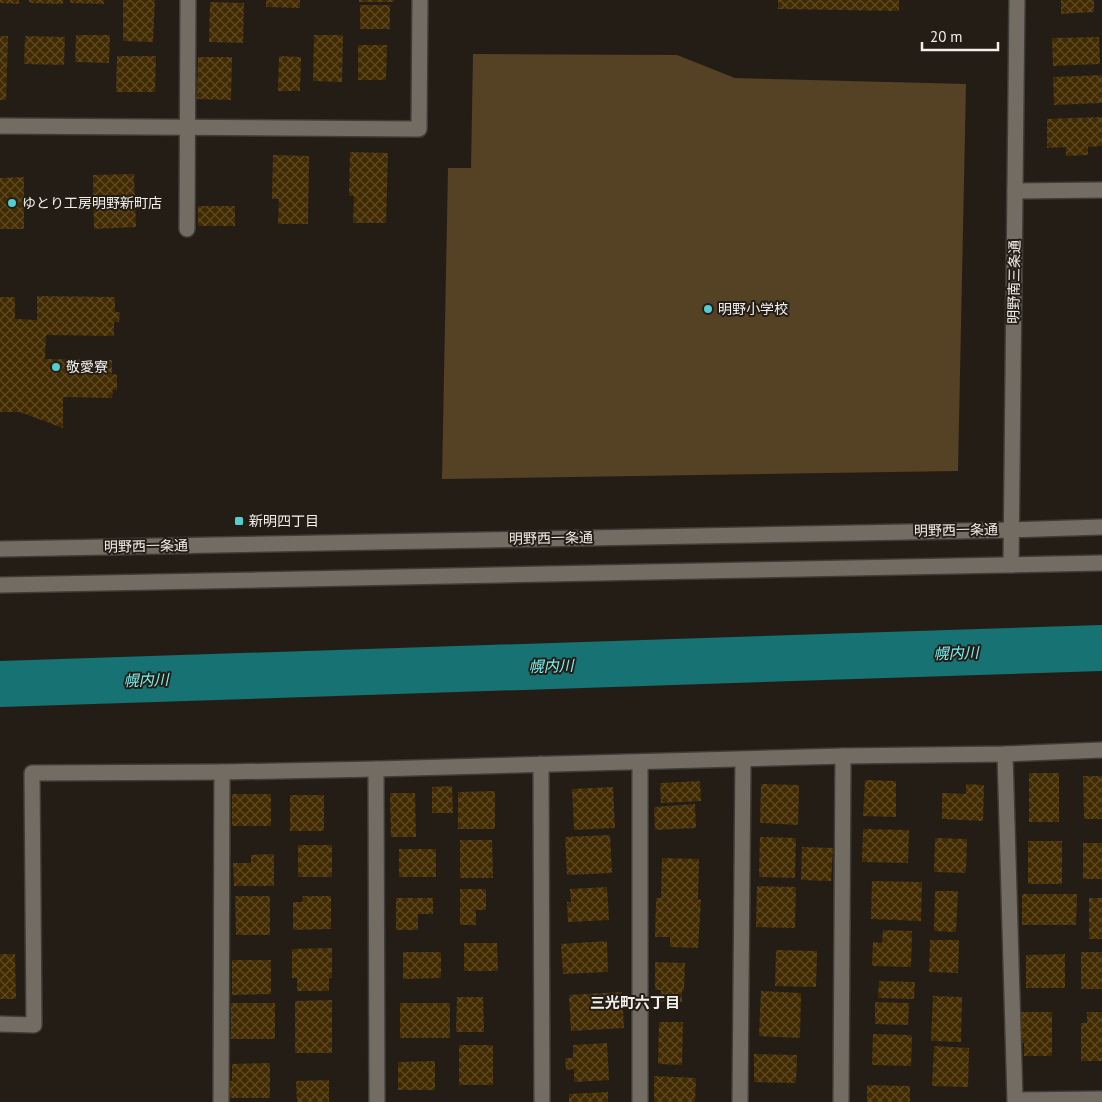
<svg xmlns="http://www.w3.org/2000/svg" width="1102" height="1102" viewBox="0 0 1102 1102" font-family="'PT Sans','Noto Sans JP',sans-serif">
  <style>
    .park { fill: #554123 }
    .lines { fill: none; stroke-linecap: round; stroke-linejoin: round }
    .river { stroke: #177274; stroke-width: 46 }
    .building { fill: url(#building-cross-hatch) }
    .street-casing { stroke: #3f3b36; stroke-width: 18 }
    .secondary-casing { stroke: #3f3b36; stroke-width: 18 }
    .street { stroke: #736c63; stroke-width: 15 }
    .secondary { stroke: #736c63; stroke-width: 15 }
    .poi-dot { fill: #52cdd0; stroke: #231d16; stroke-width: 2 }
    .labels { text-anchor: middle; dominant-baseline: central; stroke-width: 4; stroke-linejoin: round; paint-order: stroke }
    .poi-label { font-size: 14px; fill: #f2eee9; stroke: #231d16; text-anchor: start }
    .street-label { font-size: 14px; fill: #f2eee9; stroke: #231d16 }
    .water-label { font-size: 15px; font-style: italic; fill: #7af4f7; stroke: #231d16 }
    .neighbourhood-label { font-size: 15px; font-weight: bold; fill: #f2eee9; stroke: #231d16 }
  </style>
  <defs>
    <pattern id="building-cross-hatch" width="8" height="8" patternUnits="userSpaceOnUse" patternTransform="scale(1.25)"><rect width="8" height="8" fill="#422b01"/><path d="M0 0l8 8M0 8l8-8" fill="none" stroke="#5e4a26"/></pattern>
  </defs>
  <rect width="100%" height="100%" fill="#231d16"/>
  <!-- park -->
  <path class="park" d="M473 54 677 55 735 78 966 84 958 471 442 479 448 168H471Z"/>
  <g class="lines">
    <!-- river -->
    <path class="river" d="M0 684 1102 648"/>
  </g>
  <!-- building -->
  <g class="building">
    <path d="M0 0H19V4L0 3Z"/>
    <path d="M29 0H63V4L29 3Z"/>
    <path d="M70 0H104V4L70 3Z"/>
    <path d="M123 0H155L153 42 123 41Z"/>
    <path d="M266 0H300V8L266 7Z"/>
    <rect x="359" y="0" width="35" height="2"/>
    <path d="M778 0H899V11L778 9Z"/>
    <path d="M1061 0H1094V12L1061 14Z"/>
    <path d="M210 2 244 3 243 43 209 42Z"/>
    <rect x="360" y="5" width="30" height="24"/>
    <path d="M76 35H110L109 63 75 62Z"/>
    <path d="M314 35H343L342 82 313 81Z"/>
    <path d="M0 36H8L6 100H0Z"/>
    <path d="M25 36 65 37 64 65 24 64Z"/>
    <path d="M1099 37 1100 64 1053 66 1052 38Z"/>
    <path d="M358 45H387L386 80H358Z"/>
    <path d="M117 56H156L155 92H116Z"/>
    <path d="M279 56 301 57 300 91H278Z"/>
    <path d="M198 57H232L231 100 197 99Z"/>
    <path d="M1102 75V103L1054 105 1053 77Z"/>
    <path d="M1102 117V146L1088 147V155L1066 156V147L1047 148V119Z"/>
    <path d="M350 152 388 153 386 223H353L354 196H349Z"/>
    <path d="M273 155 309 156 308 224H278L279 199H272Z"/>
    <path d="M134 174 136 227 94 229 93 175Z"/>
    <path d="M24 177V229H0V178Z"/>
    <rect x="198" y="206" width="37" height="20"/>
    <path d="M37 296 115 297V312H120L119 322H114V336L46 335 45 359 112 360V374L117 375V390H113L112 398 63 397V428L20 412H0V297H15V319L37 320Z"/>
    <rect x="1029" y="773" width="30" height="49"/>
    <path d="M1083 776H1102V819H1084Z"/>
    <path d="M865 780 896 781V817L863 816Z"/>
    <path d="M700 781 701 801 661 803 660 783Z"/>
    <path d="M761 784 799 785 798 825 760 823Z"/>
    <path d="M966 784 984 785 983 821 942 819V793L966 794Z"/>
    <path d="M452 786 453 813H432V787Z"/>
    <path d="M613 787 615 828 574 830 572 789Z"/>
    <path d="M495 791V829H458V792Z"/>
    <path d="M390 793H415L416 837H391Z"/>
    <rect x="232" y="794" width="39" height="32"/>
    <rect x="290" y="795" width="34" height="36"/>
    <path d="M695 804 696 828 655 830 654 807Z"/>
    <path d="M863 829 909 830 908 863 862 862Z"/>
    <path d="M610 835 612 873 567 875 565 837Z"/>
    <path d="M760 837 796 838 795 878 759 877Z"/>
    <path d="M935 838 967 839 966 873 934 872Z"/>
    <path d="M460 840H492L493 878H460Z"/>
    <rect x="1028" y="841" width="34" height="43"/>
    <rect x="1083" y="843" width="19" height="36"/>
    <rect x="298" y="845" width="34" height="32"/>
    <path d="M802 847 833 848 831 881 801 880Z"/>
    <rect x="399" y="849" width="37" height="28"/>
    <path d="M274 854V886H234L233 863H251V855Z"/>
    <path d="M662 858 699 859 698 899 701 900 698 948 670 947V937H655L656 898H661Z"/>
    <path d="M872 881 922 882 921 921 871 919Z"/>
    <path d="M757 886 796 887 795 928 756 927Z"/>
    <path d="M607 887 609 920 568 922 567 902H571L570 889Z"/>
    <path d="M460 889H486V910H476V925H460Z"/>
    <path d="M935 891H958L956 932 934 931Z"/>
    <path d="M1022 894H1077L1076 925H1022Z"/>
    <path d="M235 896H270V935H236Z"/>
    <path d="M303 896H331V929L293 930V902H302Z"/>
    <path d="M396 898H433V914H418V930H396Z"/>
    <rect x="1089" y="898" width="13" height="41"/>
    <path d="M883 930 912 931 911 967 872 966 873 942 882 943Z"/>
    <path d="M930 940H959L958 973 929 972Z"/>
    <path d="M607 941 608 972 563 974 561 944Z"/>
    <path d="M464 943H497L498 971H464Z"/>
    <path d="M332 948V978H329V991H297V978H292V949Z"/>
    <path d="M776 950 817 951 816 987 775 986Z"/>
    <path d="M403 952H441V978L403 979Z"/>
    <rect x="1081" y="952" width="21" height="37"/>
    <path d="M0 954H15L16 999H0Z"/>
    <path d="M1065 954V988H1026V955Z"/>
    <path d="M232 960H271V994L232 995Z"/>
    <path d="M655 962 685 963 684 991H682V1002L660 1001 661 990H655Z"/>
    <path d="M879 981 915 982 914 999 878 998Z"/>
    <path d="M761 991 801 993 800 1038 759 1036Z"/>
    <path d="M622 992 624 1028 571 1031 569 995Z"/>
    <path d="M933 996 962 997 961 1042 931 1041Z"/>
    <path d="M457 997H483L484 1032H456Z"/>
    <path d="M332 1000V1053H295V1001Z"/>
    <path d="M875 1002 909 1003 908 1025 875 1024Z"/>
    <rect x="231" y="1003" width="44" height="36"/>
    <rect x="400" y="1003" width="50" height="35"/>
    <path d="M1019 1012H1052V1056H1024V1043H1019Z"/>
    <path d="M1087 1012H1102V1061H1081V1023H1087Z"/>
    <path d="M659 1022H683L682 1065 658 1064Z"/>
    <path d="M873 1034 912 1035 911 1066 872 1065Z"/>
    <path d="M607 1043 609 1080 574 1082V1069L566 1070 565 1058H573V1045Z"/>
    <rect x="459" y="1045" width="34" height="40"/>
    <path d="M934 1046 969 1048 968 1087 932 1086Z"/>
    <path d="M754 1054 797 1055 796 1083 754 1082Z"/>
    <path d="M435 1061V1090H398V1062Z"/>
    <path d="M270 1063V1098H229L228 1081H232V1064Z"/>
    <path d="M654 1076 696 1078 695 1102H654Z"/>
    <path d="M329 1080V1102H297L296 1081Z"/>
    <path d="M867 1085 910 1086V1102H867Z"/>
    <path d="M608 1092V1102H569V1094Z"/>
  </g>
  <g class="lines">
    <!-- street casing -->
    <g class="street-casing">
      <g id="street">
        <path d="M0 126 419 129 420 0"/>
        <path d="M187 229 188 0"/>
        <path d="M1005 754 1015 1100 1102 1099"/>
        <path d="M541 764 542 1102"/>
        <path d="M376 769 377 1102"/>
        <path d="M0 1024 34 1025 32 773 222 772 376 769 843 756 1005 754 1102 750"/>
        <path d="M221 1102 222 772"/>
        <path d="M640 1102V762"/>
        <path d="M740 1102 743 759"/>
        <path d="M841 1102 843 756"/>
      </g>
    </g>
    <!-- secondary casing -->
    <g class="secondary-casing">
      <g id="secondary">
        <path d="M1015 191 1102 190"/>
        <path d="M0 549 1012 530 1102 527"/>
        <path d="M1011 565 1017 0"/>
        <path d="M0 585 1102 563"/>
      </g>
    </g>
    <!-- street -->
    <use href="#street" class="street"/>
    <!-- secondary -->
    <use href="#secondary" class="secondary"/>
  </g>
  <!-- markers -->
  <g class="poi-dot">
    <circle cx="12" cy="203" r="5"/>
    <circle cx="708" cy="309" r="5"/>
    <circle cx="56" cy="367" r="5"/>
    <rect x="234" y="516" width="10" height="10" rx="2.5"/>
  </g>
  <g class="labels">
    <!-- poi labels -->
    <g class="poi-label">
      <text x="22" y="203">ゆとり工房明野新町店</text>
      <text x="718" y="309">明野小学校</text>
      <text x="66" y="367">敬愛寮</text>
      <text x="249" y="521">新明四丁目</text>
    </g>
    <!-- street labels -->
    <g class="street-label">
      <text transform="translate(1014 282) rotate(-89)">明野南三条通</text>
      <text transform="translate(956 530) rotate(-1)">明野西一条通</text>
      <text transform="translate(551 538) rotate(-1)">明野西一条通</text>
      <text transform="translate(146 546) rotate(-1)">明野西一条通</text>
    </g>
    <!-- water labels -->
    <g class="water-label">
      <text transform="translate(956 653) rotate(-2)">幌内川</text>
      <text transform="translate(551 666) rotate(-2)">幌内川</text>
      <text transform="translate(146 680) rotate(-2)">幌内川</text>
    </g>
    <!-- neighbourhood labels -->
    <g class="neighbourhood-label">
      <text x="635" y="1002">三光町六丁目</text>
    </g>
  </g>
  <!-- scale -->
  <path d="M922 42v8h76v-8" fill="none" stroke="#f2eee9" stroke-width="2.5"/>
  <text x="930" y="42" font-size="15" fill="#f2eee9" stroke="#231d16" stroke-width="4" paint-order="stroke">20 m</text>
</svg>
